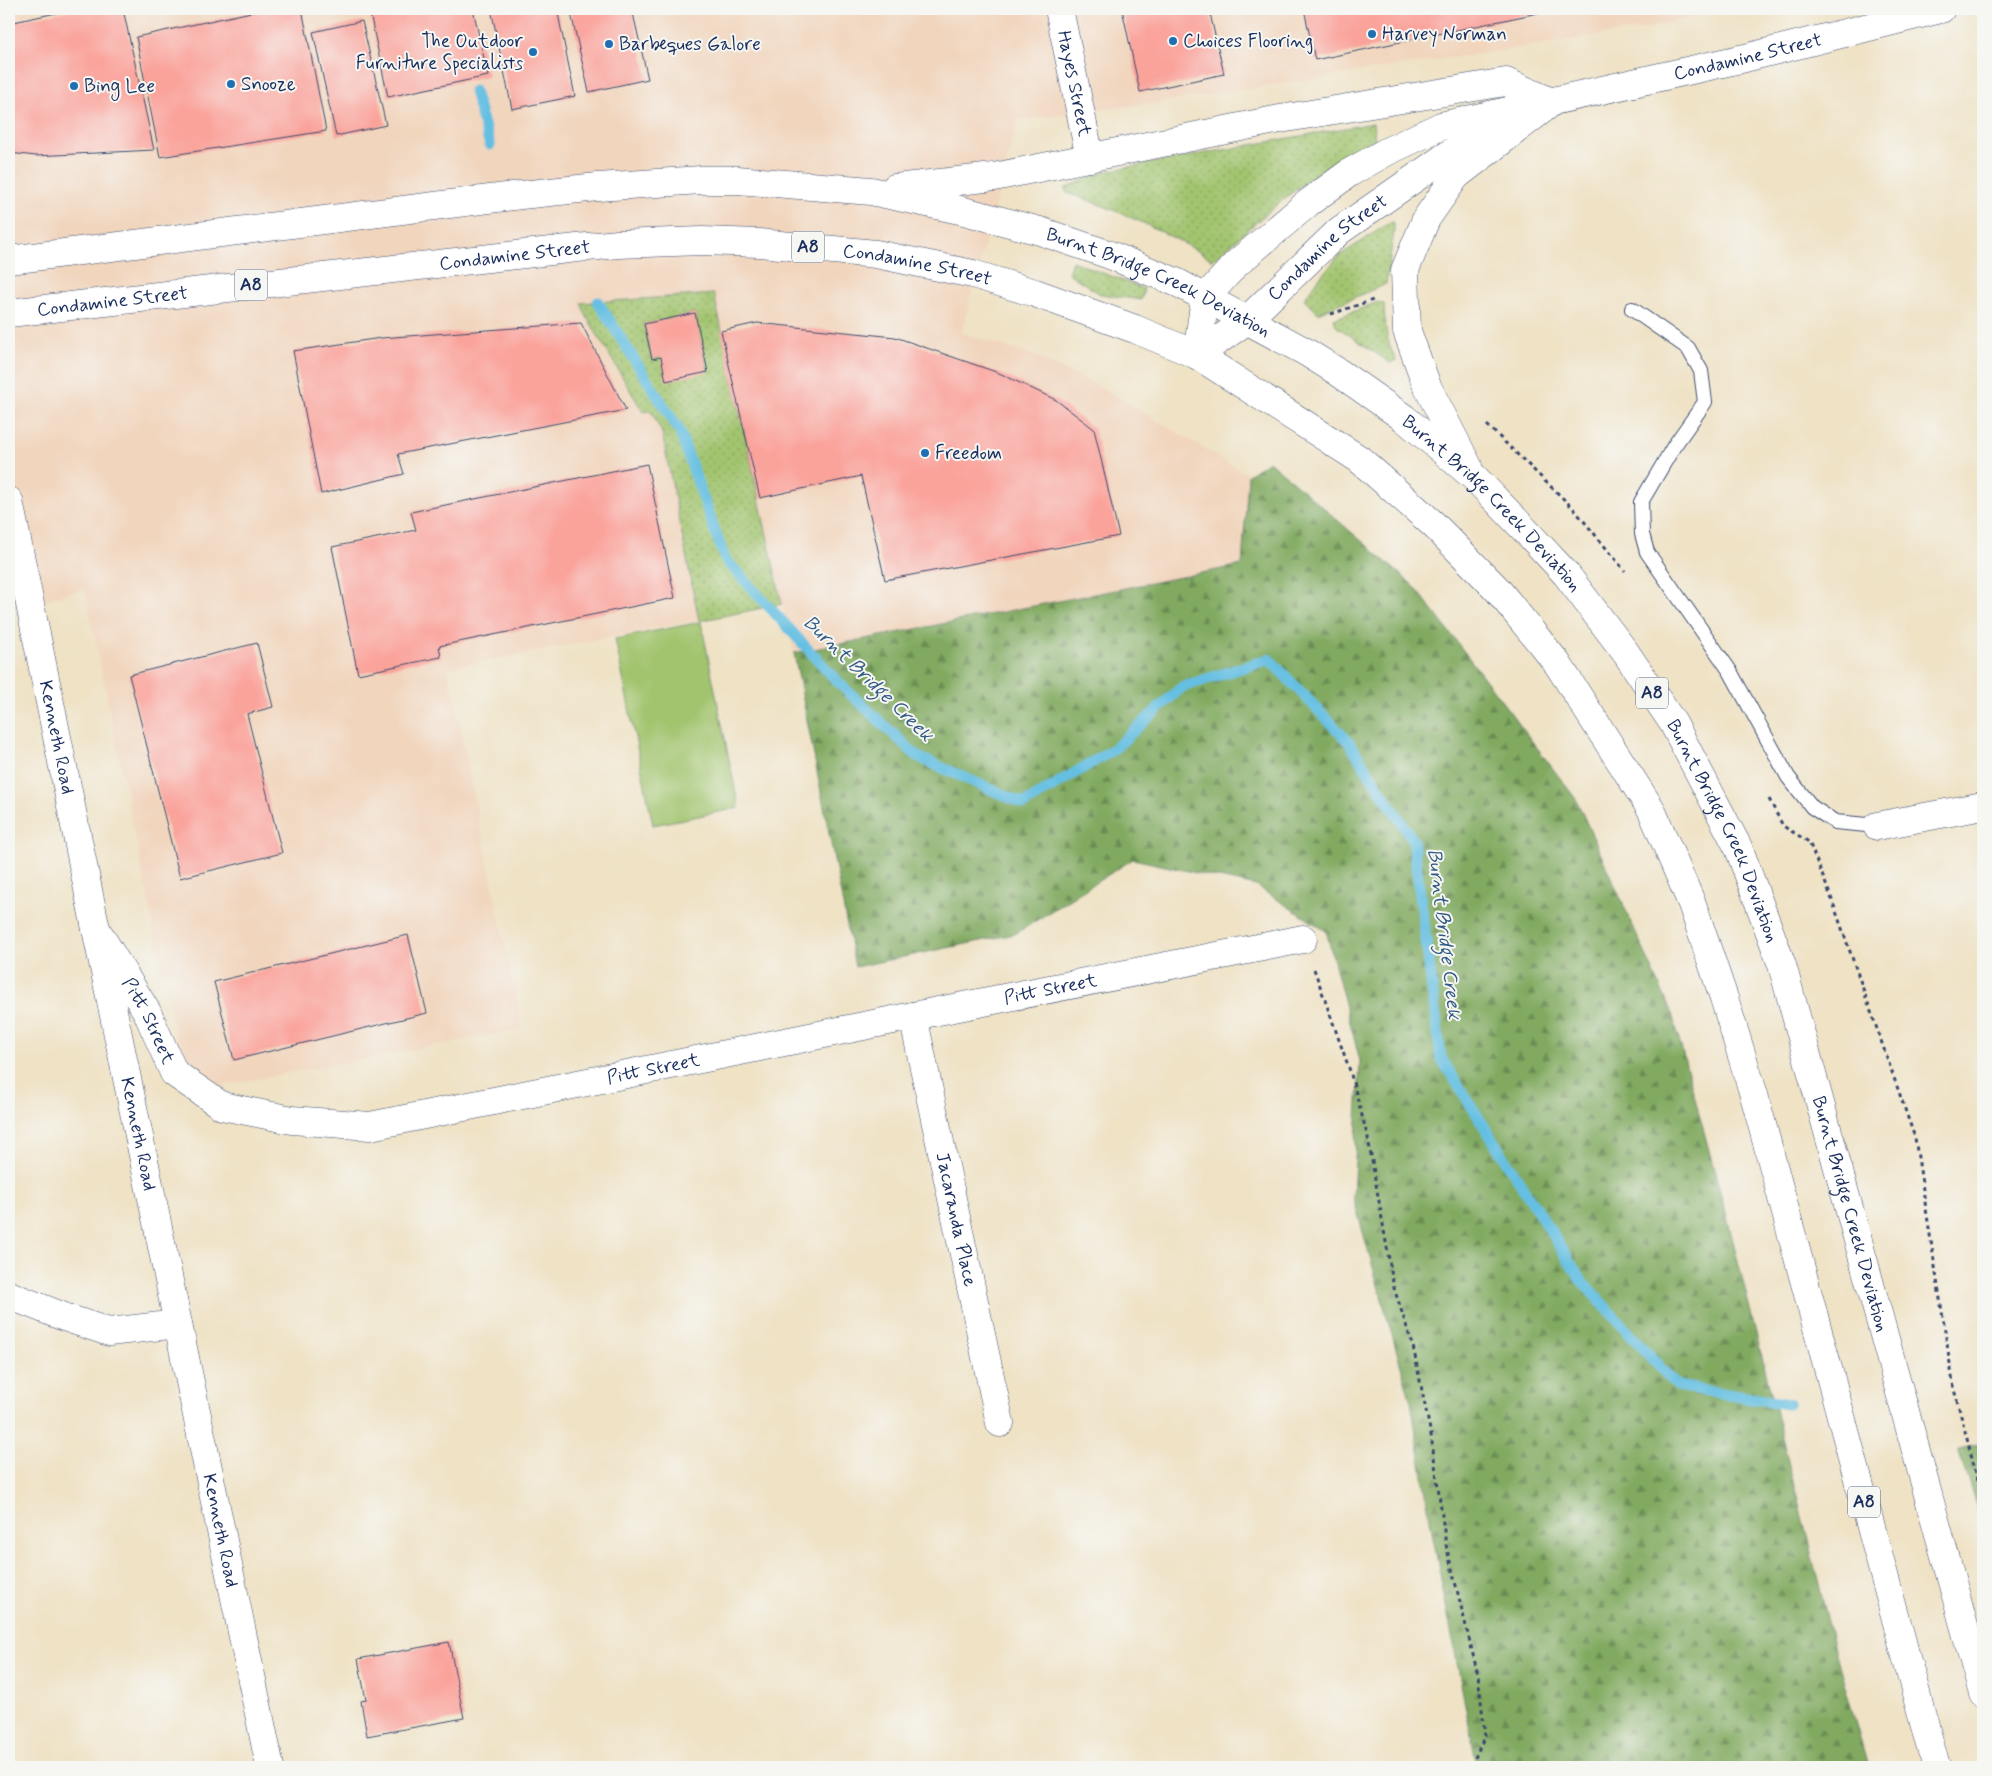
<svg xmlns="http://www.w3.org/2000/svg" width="1992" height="1776" viewBox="0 0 1992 1776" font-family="Mynerve,sans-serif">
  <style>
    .built { fill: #f1d5bd }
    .grass { fill: url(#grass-dots); stroke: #5e7a66; fill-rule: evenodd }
    .forest { fill: url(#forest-firs); stroke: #4e6c60 }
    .garden { fill: #a2c46e; stroke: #5e7a66 }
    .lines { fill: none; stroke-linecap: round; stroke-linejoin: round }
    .stream { stroke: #65bfe2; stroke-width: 11 }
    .building { fill: #faa39b }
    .lane-casing { stroke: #3b4a6d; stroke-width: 16 }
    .street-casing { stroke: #3b4a6d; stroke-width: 29 }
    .secondary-casing { stroke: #3b4a6d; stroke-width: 29 }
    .highway-casing { stroke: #3b4a6d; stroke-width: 29 }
    .path { stroke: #3b4a6d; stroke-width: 3; stroke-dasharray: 4 4; stroke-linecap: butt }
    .lane { stroke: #fff; stroke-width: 14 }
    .street { stroke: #fff; stroke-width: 28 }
    .secondary { stroke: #fff; stroke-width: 28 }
    .highway { stroke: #fff; stroke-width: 28 }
    .poi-dot { fill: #1f6fb2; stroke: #f6f6f2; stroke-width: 2 }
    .labels { text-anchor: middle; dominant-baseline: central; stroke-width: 4; stroke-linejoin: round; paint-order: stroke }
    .shield { fill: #f6f6f2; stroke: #5d6b8a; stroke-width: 1 }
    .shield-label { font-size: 18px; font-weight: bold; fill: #1b2f5e }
    .poi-label { font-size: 19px; fill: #1b2f5e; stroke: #f6f6f2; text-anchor: start }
    .street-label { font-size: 19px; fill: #1b2f5e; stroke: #f6f6f2 }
    .water-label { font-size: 20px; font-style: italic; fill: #315a86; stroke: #f6f6f2 }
  </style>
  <defs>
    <pattern id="grass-dots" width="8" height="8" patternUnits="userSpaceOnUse" patternTransform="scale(1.25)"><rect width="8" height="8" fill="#a2c46e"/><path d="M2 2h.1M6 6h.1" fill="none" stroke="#83a05e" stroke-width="1.8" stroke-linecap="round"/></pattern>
    <pattern id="forest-firs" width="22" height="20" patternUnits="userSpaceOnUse" patternTransform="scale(1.25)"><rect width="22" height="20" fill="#81aa61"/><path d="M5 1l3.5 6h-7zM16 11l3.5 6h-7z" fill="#698b53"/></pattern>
  </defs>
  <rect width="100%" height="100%" fill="#f6f6f2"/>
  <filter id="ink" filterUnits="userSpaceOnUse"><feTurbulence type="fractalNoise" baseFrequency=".02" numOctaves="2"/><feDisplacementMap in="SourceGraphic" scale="10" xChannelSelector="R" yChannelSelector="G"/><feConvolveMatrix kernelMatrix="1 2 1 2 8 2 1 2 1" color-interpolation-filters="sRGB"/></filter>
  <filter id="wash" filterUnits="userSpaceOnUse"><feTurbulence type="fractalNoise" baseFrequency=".0096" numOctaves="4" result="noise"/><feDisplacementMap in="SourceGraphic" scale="20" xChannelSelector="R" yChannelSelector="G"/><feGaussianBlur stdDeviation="1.12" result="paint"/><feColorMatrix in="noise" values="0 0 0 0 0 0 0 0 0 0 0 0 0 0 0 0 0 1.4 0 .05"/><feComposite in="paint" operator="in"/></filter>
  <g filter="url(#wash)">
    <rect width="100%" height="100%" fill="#efe2c5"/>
    <!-- built -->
    <path class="built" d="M9 9H1728L1648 28 1156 103 1018 120 961 333 1033 355 1106 390 1248 475 1242 565 794 653 782 604 448 668 522 1029 209 1088 180 1058 85 589 9 609Z"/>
    <!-- grass -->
    <g class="grass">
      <path d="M1373 123 1375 139C1314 168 1264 216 1213 260 1167 232 1118 210 1067 193L1066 188 1106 171Z"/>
      <path d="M1392 221 1394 224V232L1386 284 1318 313 1304 299 1319 278 1339 256Z"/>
      <path d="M1072 261 1144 289 1141 300 1100 294 1068 273Z"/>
      <path d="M714 294 782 604 699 621 662 433 651 411 643 412 587 317 581 303ZM695 313 708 372 661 357 652 359 644 324Z"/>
      <path d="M1378 302 1384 304C1385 324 1386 342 1396 360L1390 363 1336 326 1334 319Z"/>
    </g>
    <!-- forest -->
    <g class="forest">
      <path d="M1269 461 1415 587 1576 799 1672 1013 1727 1217 1838 1661 1868 1767H1477L1433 1538 1411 1402 1353 1197 1360 1061 1326 931 1256 886 1133 859 1015 934 855 967 794 653 1242 565 1248 475Z"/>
      <path d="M1983 1444V1527L1958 1449Z"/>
    </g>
    <!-- garden -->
    <path class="garden" d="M701 622 739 808 653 825 615 639Z"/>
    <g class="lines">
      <!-- stream -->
      <g class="stream">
        <path d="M474 91 490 145"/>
        <path d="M598 302 679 430 725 559 840 684 918 757 1024 804 1114 749 1182 687 1269 659 1348 741 1413 840 1441 1058 1582 1281 1677 1386 1788 1404"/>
      </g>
    </g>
    <g id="blocks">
      <!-- building -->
      <g class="building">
        <path d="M75 9H123L154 150 36 156 9 153V23Z"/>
        <path d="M265 9H302L326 131 160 157 136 37Z"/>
        <path d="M369 9H473L488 76 388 97Z"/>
        <path d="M491 9H557L575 96 512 109Z"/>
        <path d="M570 9H632L648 79 589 92Z"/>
        <path d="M1122 9H1209L1224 74 1140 92Z"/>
        <path d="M1304 9H1551L1552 10 1315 60Z"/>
        <path d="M362 21 386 125 336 136 313 32Z"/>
        <path d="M695 313 708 372 666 381 661 357 652 359 644 324Z"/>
        <path d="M581 323 626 410 398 454 404 474 321 494 293 351 381 338Z"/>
        <path d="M757 323 895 337 999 373 1056 400 1094 429 1119 536 885 580 861 476 760 498 721 331Z"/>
        <path d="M647 464 675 598 439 646 441 657 358 674 332 547 416 530 411 512Z"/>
        <path d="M257 643 273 707 247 714 282 853 180 878 129 675Z"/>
        <path d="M408 935 427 1013 234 1060 214 982Z"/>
        <path d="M449 1642 464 1718 367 1736 361 1701 366 1700 358 1659Z"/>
      </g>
    </g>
  </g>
  <g filter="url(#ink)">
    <use href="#blocks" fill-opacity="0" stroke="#3b4a6d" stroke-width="1"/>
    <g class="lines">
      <!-- lane casing -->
      <g class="lane-casing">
        <path id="lane" d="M1632 309 1688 348 1701 371 1705 402 1674 446 1641 502 1642 534 1647 552 1730 671 1788 777 1812 807 1835 822 1877 826"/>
      </g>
      <!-- street casing -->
      <g class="street-casing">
        <g id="street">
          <path id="s1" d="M1059 9 1090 158"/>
          <path id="s2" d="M9 501 96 929 270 1767"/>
          <path d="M1877 826 1983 806"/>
          <path id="s3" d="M96 929 147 1012 174 1073 222 1106 292 1120 370 1126 913 1016 1303 939"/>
          <path id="s4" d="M913 1016 1000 1423"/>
          <path d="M9 1295 64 1317 109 1332 178 1324"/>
        </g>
      </g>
      <!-- secondary casing -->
      <g class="secondary-casing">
        <g id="secondary">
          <path id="s5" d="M1205 298 1236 264 1308 203 1349 173 1386 152 1441 126 1745 58 1941 9"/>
          <path id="s6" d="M1246 321 1339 231 1458 148 1517 119"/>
        </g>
      </g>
      <!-- highway casing -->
      <g class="highway-casing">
        <g id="highway">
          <path d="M895 188 994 177 1280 119 1506 82 1552 102 1456 176 1426 219 1405 270 1407 331 1427 386 1468 466"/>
          <path id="s7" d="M9 260 521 195 598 187 701 180H737L871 191 960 210 1040 231 1110 255 1178 283 1306 352 1338 372 1404 418 1475 478 1524 529 1566 574 1626 653 1673 723 1739 849 1782 965 1983 1694"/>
          <path id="s8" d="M9 313 577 248 618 244 702 241 759 243 876 254 973 274 1035 293 1135 329 1197 355 1359 459 1433 524 1497 589 1557 663 1651 809 1692 904 1724 998 1754 1095 1936 1767"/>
          <path d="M1197 355 1246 321"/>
          <path d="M1197 355 1205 298"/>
        </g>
      </g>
      <!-- path -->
      <g class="path">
        <path d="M1331 314 1373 300"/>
        <path d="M1487 425 1573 508 1625 571"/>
        <path d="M1769 799 1783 826 1809 842 1831 897 1915 1138 1954 1389 1983 1500"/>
        <path d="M1314 969 1350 1071 1368 1138 1394 1288 1413 1346 1431 1435 1446 1545 1478 1675 1485 1735 1471 1767"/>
      </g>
      <!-- lane -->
      <use href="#lane" class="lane"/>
      <!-- street -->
      <use href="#street" class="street"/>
      <!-- secondary -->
      <use href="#secondary" class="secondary"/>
      <!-- highway -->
      <use href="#highway" class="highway"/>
    </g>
  </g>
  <!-- markers -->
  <g class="poi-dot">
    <circle cx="1372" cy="34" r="5"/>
    <circle cx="1173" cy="41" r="5"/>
    <circle cx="609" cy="44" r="5"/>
    <circle cx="533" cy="52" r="5"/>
    <circle cx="231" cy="84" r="5"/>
    <circle cx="74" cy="86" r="5"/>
    <circle cx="925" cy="453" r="5"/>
  </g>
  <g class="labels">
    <!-- shield labels -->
    <g class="shield">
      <rect x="792" y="231.5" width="32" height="31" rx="4"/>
      <rect x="235" y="269.5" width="32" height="31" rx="4"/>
      <rect x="1636" y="677.5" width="32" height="31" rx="4"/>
      <rect x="1848" y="1486.5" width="32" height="31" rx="4"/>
    </g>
    <g class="shield-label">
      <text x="808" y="247">A8</text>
      <text x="251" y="285">A8</text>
      <text x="1652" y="693">A8</text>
      <text x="1864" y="1502">A8</text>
    </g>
    <!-- poi labels -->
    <g class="poi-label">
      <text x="1382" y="34">Harvey Norman</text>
      <text x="523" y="41" text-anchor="end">The Outdoor<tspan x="523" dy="22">Furniture Specialists</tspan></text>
      <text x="1183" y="41">Choices Flooring</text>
      <text x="619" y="44">Barbeques Galore</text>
      <text x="241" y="84">Snooze</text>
      <text x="84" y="86">Bing Lee</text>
      <text x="935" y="453">Freedom</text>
    </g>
    <!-- street labels -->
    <g class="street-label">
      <text stroke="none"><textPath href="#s5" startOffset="609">Condamine Street</textPath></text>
      <text stroke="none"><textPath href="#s1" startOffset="76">Hayes Street</textPath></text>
      <text stroke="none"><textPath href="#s6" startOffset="110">Condamine Street</textPath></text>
      <text stroke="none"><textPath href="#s8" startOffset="509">Condamine Street</textPath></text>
      <text stroke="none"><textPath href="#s8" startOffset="914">Condamine Street</textPath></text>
      <text stroke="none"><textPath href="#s7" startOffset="1170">Burnt Bridge Creek Deviation</textPath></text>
      <text stroke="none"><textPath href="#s8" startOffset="104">Condamine Street</textPath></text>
      <text stroke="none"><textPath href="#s7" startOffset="1575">Burnt Bridge Creek Deviation</textPath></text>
      <text stroke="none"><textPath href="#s2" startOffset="241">Kenneth Road</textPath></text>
      <text stroke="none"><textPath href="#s7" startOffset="1980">Burnt Bridge Creek Deviation</textPath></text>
      <text stroke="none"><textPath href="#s3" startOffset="1066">Pitt Street</textPath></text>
      <text stroke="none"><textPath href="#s3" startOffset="106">Pitt Street</textPath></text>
      <text stroke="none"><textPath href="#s3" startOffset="661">Pitt Street</textPath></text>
      <text stroke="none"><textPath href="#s2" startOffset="646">Kenneth Road</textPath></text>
      <text stroke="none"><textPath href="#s7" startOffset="2385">Burnt Bridge Creek Deviation</textPath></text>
      <text stroke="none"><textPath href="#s4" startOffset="208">Jacaranda Place</textPath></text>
      <text stroke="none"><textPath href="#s2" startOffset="1051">Kenneth Road</textPath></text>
    </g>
    <!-- water labels -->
    <g class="water-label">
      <text transform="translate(868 679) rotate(44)">Burnt Bridge Creek</text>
      <text transform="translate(1444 934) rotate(83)">Burnt Bridge Creek</text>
    </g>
  </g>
  <!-- margin -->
  <rect width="1992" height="1776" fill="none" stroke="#f6f6f2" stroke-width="30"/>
</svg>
